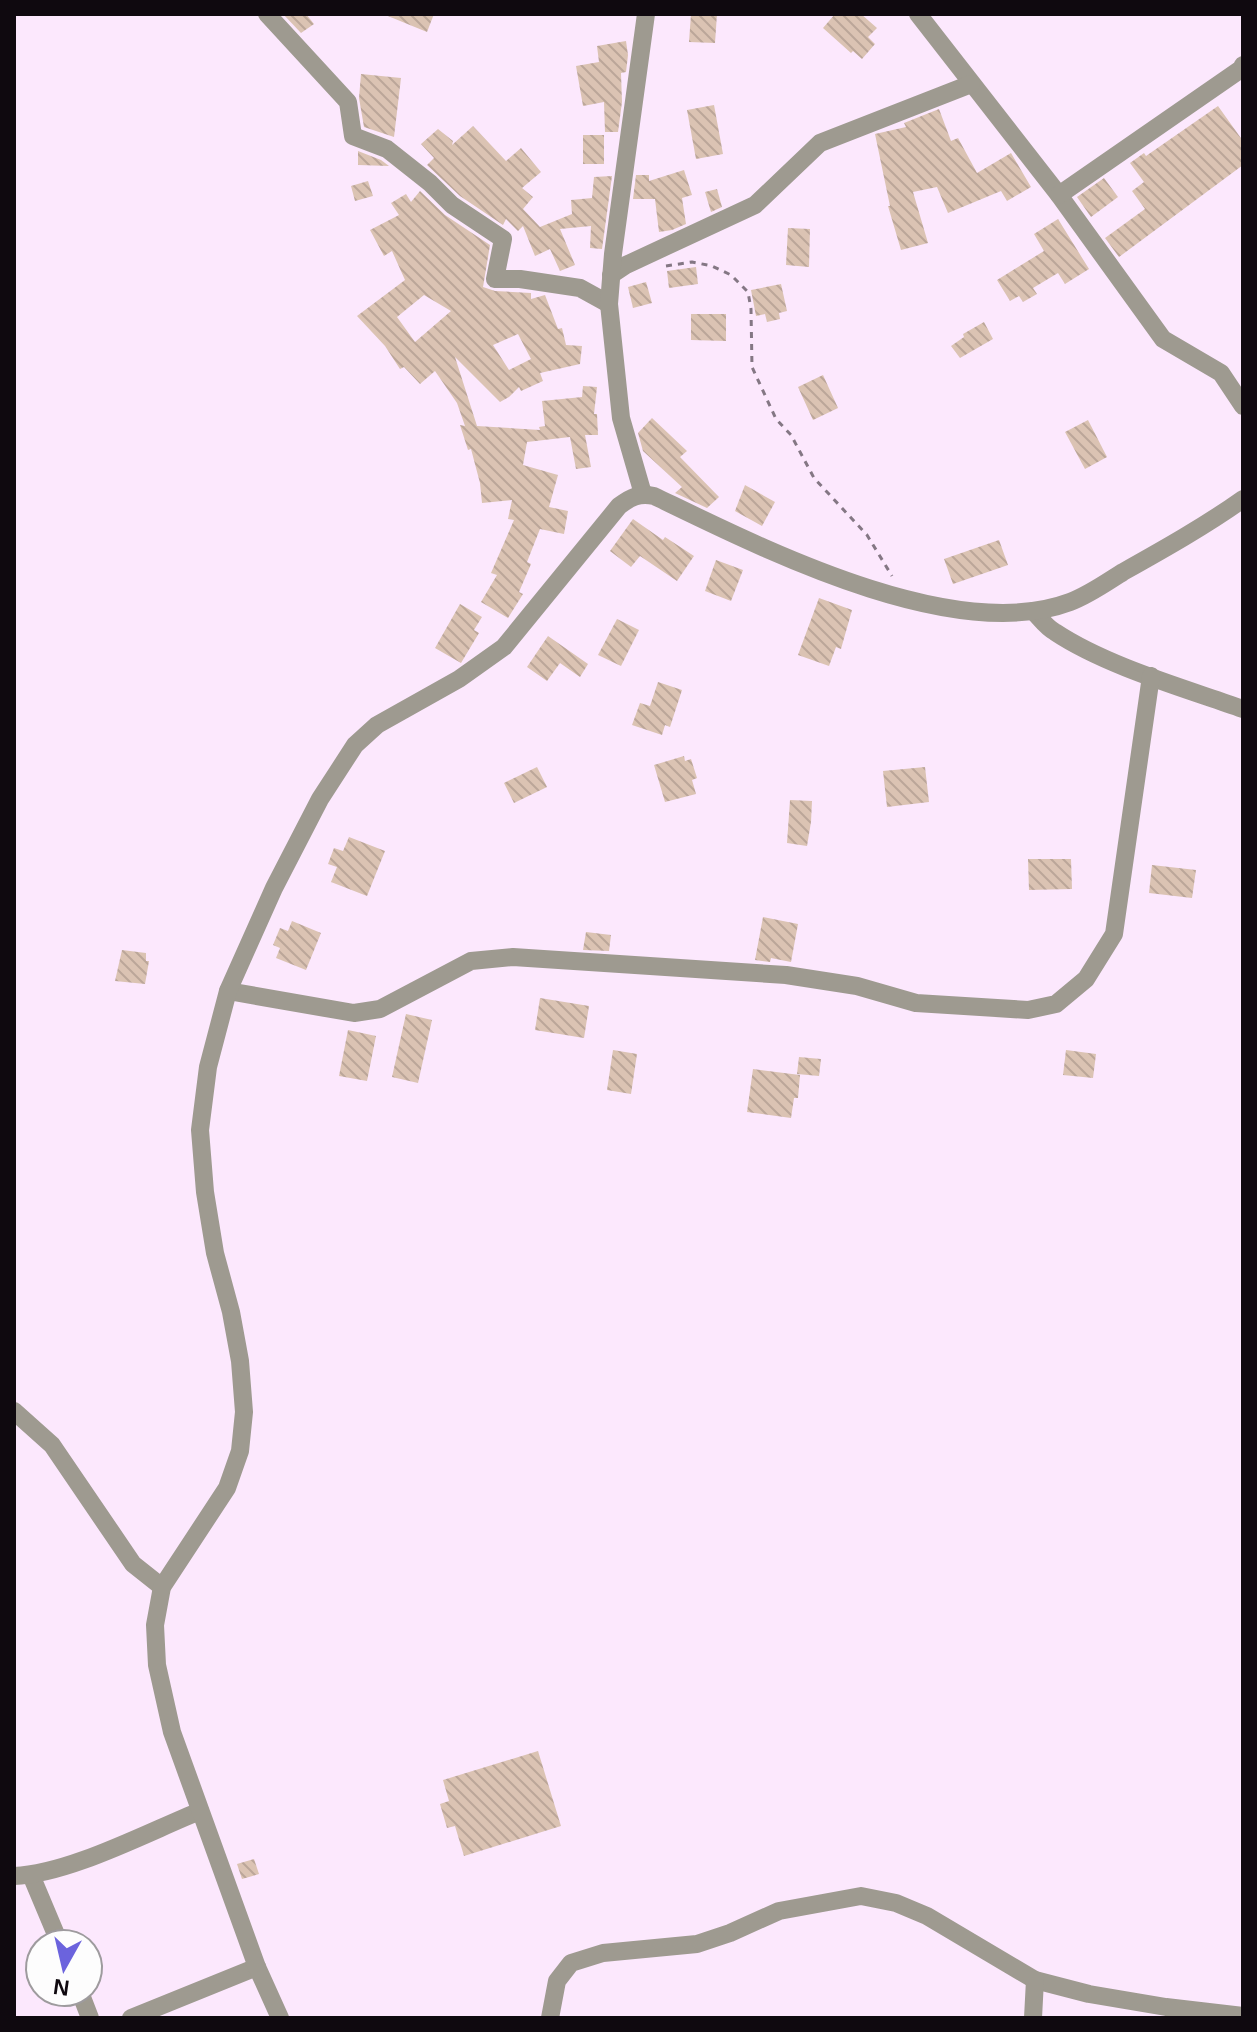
<svg xmlns="http://www.w3.org/2000/svg" width="1257" height="2032" viewBox="0 0 1257 2032" font-family="Helvetica,sans-serif">
  <style>
    .building { fill: url(#building-back-hatch); fill-rule: evenodd }
    .lines { fill: none; stroke-linecap: round; stroke-linejoin: round }
    .path { stroke: #847784; stroke-width: 3; stroke-dasharray: 6 6; stroke-linecap: butt }
    .minor { stroke: #9e9a90; stroke-width: 18 }
  </style>
  <defs>
    <pattern id="building-back-hatch" width="6" height="6" patternUnits="userSpaceOnUse" patternTransform="scale(2)"><rect width="6" height="6" fill="#dbc3b3"/><path d="M-1 5l2 2M0 0l6 6M5-1l2 2" fill="none" stroke="#bba699"/></pattern>
  </defs>
  <rect width="100%" height="100%" fill="#fce8fd"/>
  <!-- building -->
  <g class="building">
    <path d="M283 14H306L314 24 301 33Z"/>
    <path d="M383 14H434L427 32Z"/>
    <path d="M691 14H717L715 43 689 42Z"/>
    <path d="M835 14H861L877 28 868 37 875 44 862 59 853 51 851 53 823 28Z"/>
    <path d="M626 41 628 55 626 72 621 73 622 102 618 132H605L604 102 583 106 576 66 599 62 597 46Z"/>
    <path d="M361 74 401 78 394 137 364 127 359 98Z"/>
    <path d="M714 105 723 154 696 159 687 110Z"/>
    <path d="M1218 106 1243 141V165L1119 257 1105 238 1145 209 1132 191 1144 182 1130 163 1144 153 1146 156Z"/>
    <path d="M939 109 951 141 958 138 977 173 1011 153 1031 187 1007 201 1001 191 948 213 937 187 913 192 928 243 901 250 888 206H890L875 134 906 127 904 123Z"/>
    <path d="M473 126 506 161 521 148 541 172 522 188 533 197 523 209 540 227 572 214 571 200 592 198 594 177 612 176 602 249 590 248 591 226 560 229 575 265 560 271 550 249 535 256 523 226 518 231 506 219 503 225 460 196 427 165 434 158 421 144 438 129 453 141 452 145Z"/>
    <rect x="583" y="135" width="21" height="29"/>
    <path d="M358 151 381 160 389 166 358 165Z"/>
    <path d="M684 170 692 195 682 198 686 224 672 230 659 232 655 199H633L636 175H649V181Z"/>
    <path d="M1104 178 1118 197 1091 217 1077 197Z"/>
    <path d="M368 181 373 196 355 201 351 186Z"/>
    <path d="M717 189 722 207 711 212 705 192Z"/>
    <path d="M420 191 445 215 490 245 483 287 495 291 531 293V299L545 295 558 329 562 328 566 345 582 346 580 364 540 373 543 381 521 391 519 387 509 397 500 402 455 357 477 426 540 430 539 427 545 426 542 401 582 397 583 386 597 387 594 414H597L598 435H585L591 467 576 469 570 437 527 442 523 465 558 475 549 507 568 511 564 534 540 529 527 562 531 564 519 592 523 594 508 618 481 602 497 575 491 573 514 520 508 519 512 500 482 503 480 483 471 449 468 450 460 425 465 426 457 403 435 371 420 384 404 367 400 369 385 346 357 316 405 280 392 251 384 256 370 230 399 215 391 203 406 194 411 202ZM424 295 451 311 415 342 397 317ZM518 334 531 359 509 370 493 345Z"/>
    <path d="M1058 219 1089 269 1065 284 1058 273 1033 288 1037 294 1023 302 1019 296 1010 301 997 280 1044 251 1034 234Z"/>
    <path d="M788 228 810 229 809 267 786 265Z"/>
    <path d="M696 267 698 284 669 288 667 271Z"/>
    <path d="M646 282 652 303 633 308 628 287Z"/>
    <path d="M781 284 787 311 779 313 780 319 767 322 765 314 756 316 751 290Z"/>
    <path d="M691 314H726V341L691 340Z"/>
    <path d="M984 322 993 339 960 358 951 346 964 337 963 334Z"/>
    <path d="M823 375 838 408 813 420 798 387Z"/>
    <path d="M652 418 687 451 680 457 719 497 707 508 675 493 682 487 643 451 638 433Z"/>
    <path d="M1088 420 1107 457 1085 469 1065 432Z"/>
    <path d="M745 485 775 502 762 526 735 511Z"/>
    <path d="M633 519 663 540 665 537 694 556 677 581 640 556 631 567 610 551Z"/>
    <path d="M999 540 1008 565 953 584 944 559Z"/>
    <path d="M716 560 743 570 731 601 705 591Z"/>
    <path d="M819 598 852 610 841 649 836 647 829 666 798 655Z"/>
    <path d="M460 604 482 617 474 630 479 633 461 663 435 648Z"/>
    <path d="M617 619 639 630 621 666 598 655Z"/>
    <path d="M548 636 588 664 580 677 560 663 547 681 527 667Z"/>
    <path d="M658 682 682 690 670 727 665 725 662 735 632 725 640 703 650 706Z"/>
    <path d="M684 756 685 761 691 759 697 778 692 780 696 794 665 802 654 765Z"/>
    <path d="M537 767 547 787 514 803 504 783Z"/>
    <path d="M925 767 929 802 887 807 883 771Z"/>
    <path d="M790 800 812 801 811 822 807 846 787 843Z"/>
    <path d="M349 837 385 851 367 896 331 882 337 867 328 864 334 848 343 851Z"/>
    <path d="M1028 859H1071L1072 889 1029 890Z"/>
    <path d="M1152 865 1196 870 1192 898 1149 893Z"/>
    <path d="M763 917 798 924 791 962 771 958 770 962 755 960Z"/>
    <path d="M292 921 321 933 306 970 276 958 280 948 273 945 280 928 288 931Z"/>
    <path d="M586 932 611 935 609 951 583 950Z"/>
    <path d="M122 950 146 953V961H149L145 984 115 981Z"/>
    <path d="M540 998 589 1006 584 1038 535 1030Z"/>
    <path d="M406 1014 432 1020 418 1083 392 1077Z"/>
    <path d="M348 1030 376 1036 367 1081 339 1076Z"/>
    <path d="M613 1050 637 1054 631 1094 607 1090Z"/>
    <path d="M1066 1050 1096 1054 1093 1078 1063 1075Z"/>
    <path d="M799 1057 821 1059 819 1076 797 1074Z"/>
    <path d="M753 1069 800 1075 798 1098H794L791 1118 747 1112Z"/>
    <path d="M538 1751 561 1826 464 1856 455 1826 447 1828 440 1804 449 1801 443 1780Z"/>
    <path d="M254 1859 259 1874 242 1879 237 1864Z"/>
  </g>
  <g class="lines">
    <!-- path -->
    <path class="path" d="M666 266 692 262 712 266 731 275 748 292 751 309 752 367 776 419 791 435 814 478 867 535 892 576"/>
    <!-- minor -->
    <g class="minor">
      <path d="M267 14 348 102 353 136 387 149 430 183 452 205 503 239 495 279H520L580 288 609 304"/>
      <path d="M918 14 1059 195 1163 339 1221 373 1243 406"/>
      <path d="M1059 195 1241 69 1243 65"/>
      <path d="M611 275 626 265 755 205 820 143 971 84"/>
      <path d="M643 494 621 418 609 304 613 254 646 14"/>
      <path d="M1033 611C1040 618 1046 627 1055 632 1106 666 1184 688 1243 709"/>
      <path d="M228 991 354 1013 380 1009 471 961 513 957 786 975 857 986 916 1003 1028 1010 1056 1004 1086 979 1114 934 1151 676"/>
      <path d="M14 1411 52 1445 133 1564 162 1587"/>
      <path d="M31 1875 60 1944"/>
      <path d="M14 1876C69 1874 148 1832 200 1811"/>
      <path d="M80 1992 90 2018"/>
      <path d="M131 2018 257 1967"/>
      <path d="M280 2018 257 1967 172 1732 157 1665 155 1625 162 1587 227 1488 240 1451 244 1412 240 1361 231 1312 215 1253 205 1192 200 1130 208 1067 228 991 274 888 320 799 355 745 377 725 459 679 504 647 619 506C631 497 639 493 654 496 760 547 953 646 1070 602 1089 595 1107 582 1123 572 1164 549 1205 526 1243 499"/>
      <path d="M550 2018 557 1981 571 1963 603 1953 697 1944 730 1933 779 1911 861 1896 896 1903 927 1916 1035 1980 1089 1994 1166 2007 1243 2016"/>
      <path d="M1033 2018 1035 1980"/>
    </g>
  </g>
  <!-- border -->
  <rect width="1257" height="2032" fill="none" stroke="#0f090f" stroke-width="32"/>
  <!-- north arrow -->
  <g transform="translate(64 1968) rotate(188)"><circle r="38" fill="#fdfdfd" stroke="#9e9b9e" stroke-width="2"/>
  <path d="M0-6L14 30L0 20L-14 30Z" fill="#6b63dd"/>
  <text y="-12" font-size="22" font-weight="bold" text-anchor="middle" fill="#0f090f">N</text>
  </g>
</svg>
